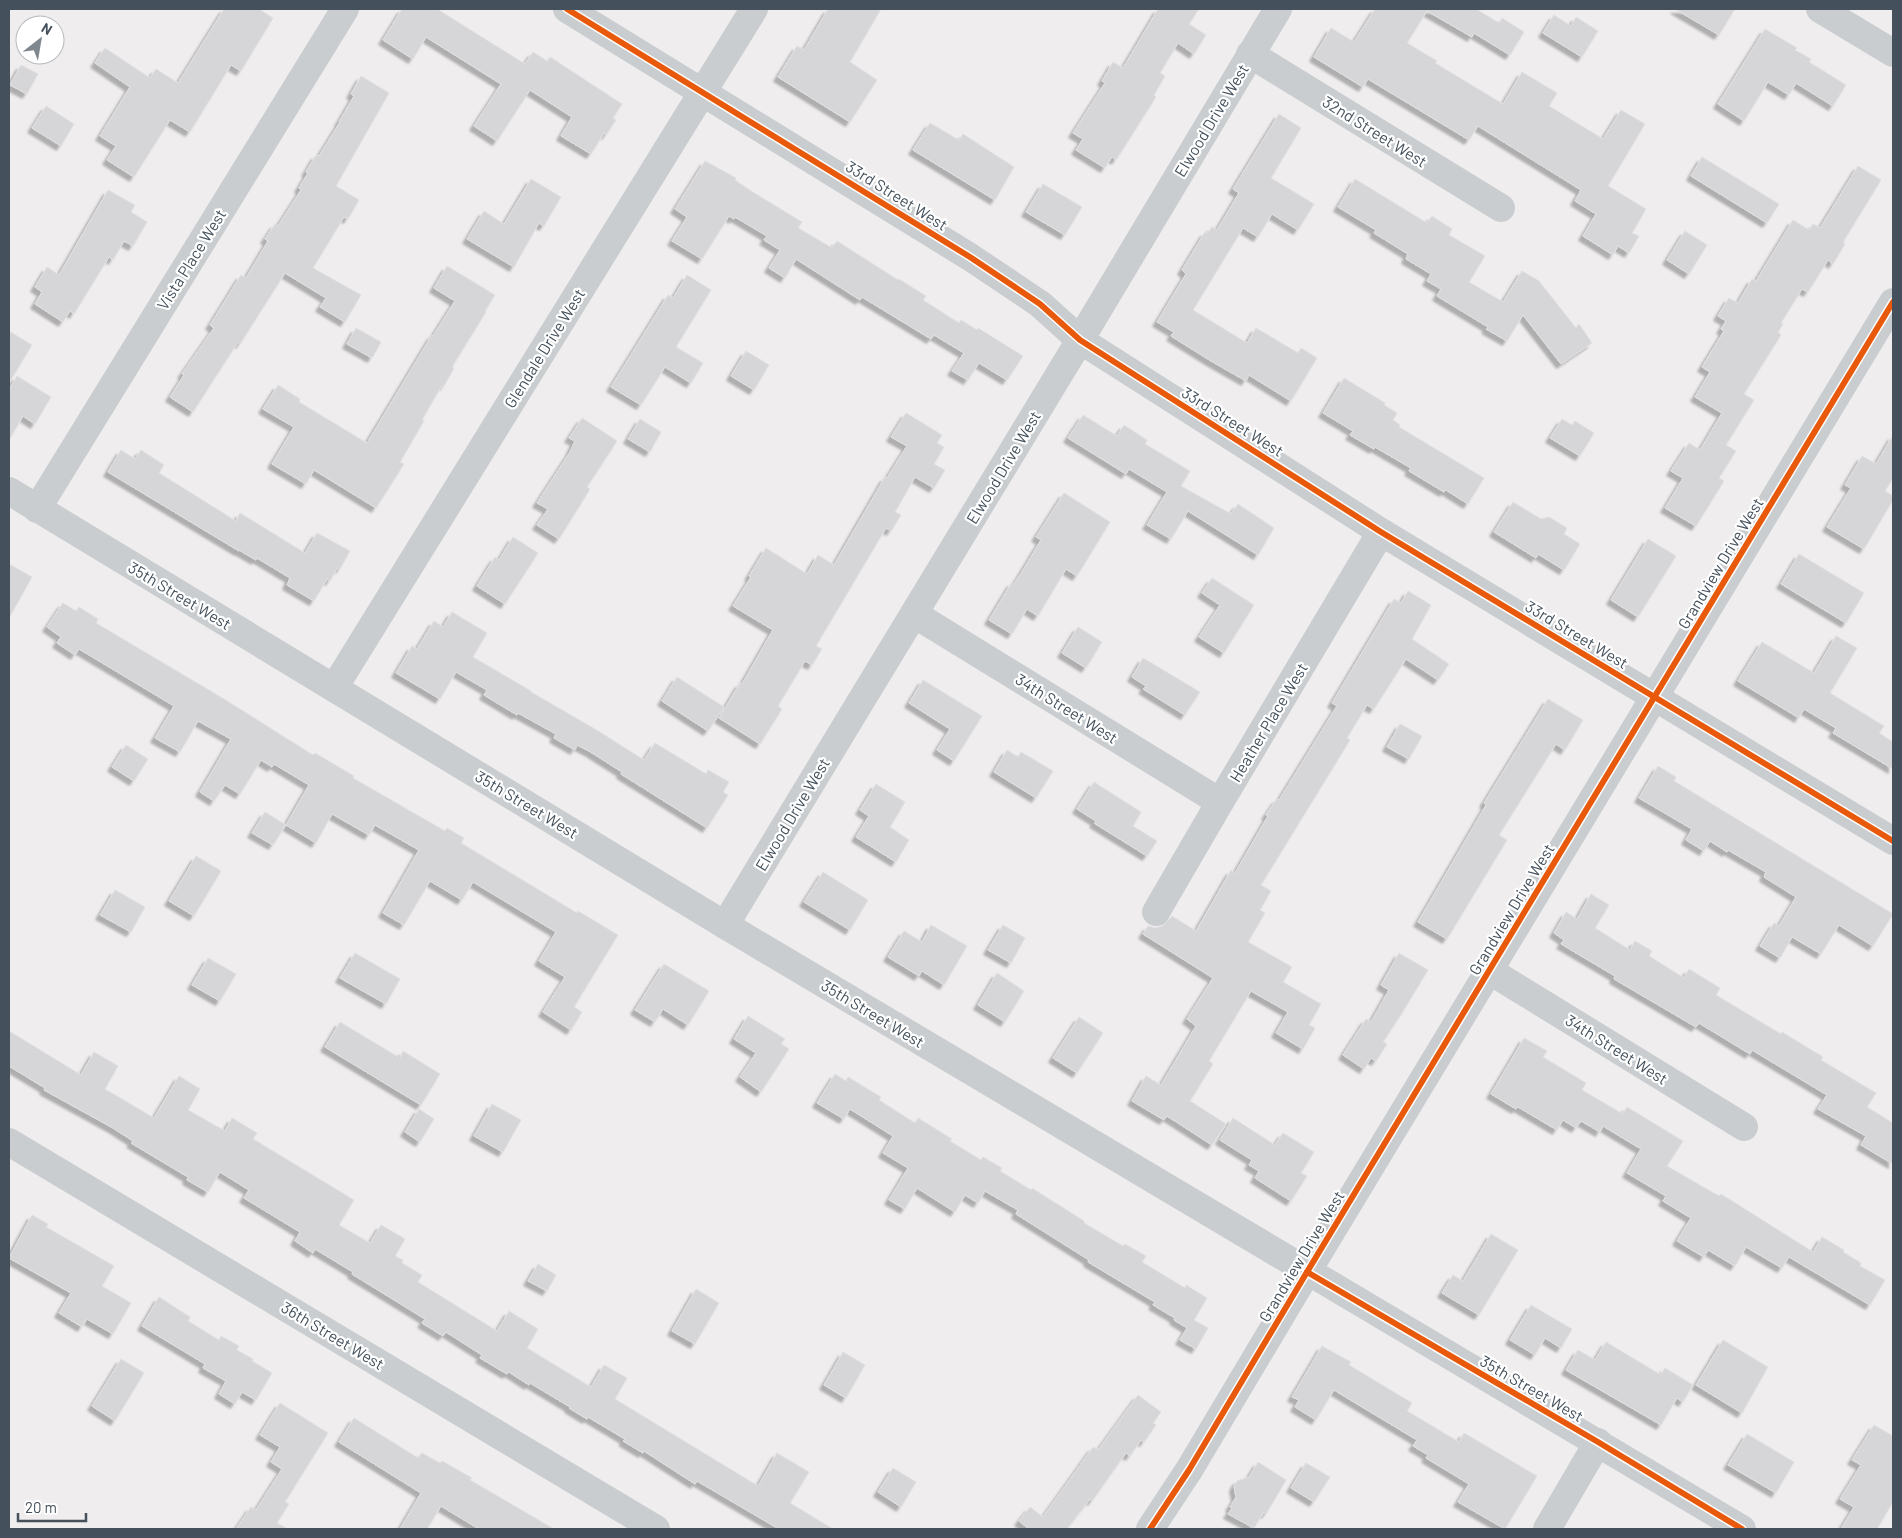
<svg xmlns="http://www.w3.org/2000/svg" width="1902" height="1538" viewBox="0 0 1902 1538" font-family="Barlow,sans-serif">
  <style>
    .building { fill: #d6d5d8; stroke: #e0dfe1; filter: url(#shadow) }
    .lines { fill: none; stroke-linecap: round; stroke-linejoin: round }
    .minor { stroke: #cacdcf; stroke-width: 28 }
    .cycleway-casing { stroke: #fff; stroke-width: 9 }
    .cycleway { stroke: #e8590c; stroke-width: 6 }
    .labels { text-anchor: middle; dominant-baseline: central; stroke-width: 4.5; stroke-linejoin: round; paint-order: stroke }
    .street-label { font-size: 16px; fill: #44515c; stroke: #fff }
  </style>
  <defs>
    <filter id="shadow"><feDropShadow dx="-4.5" dy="4.5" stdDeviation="1" flood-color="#0004"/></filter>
  </defs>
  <rect width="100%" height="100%" fill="#efedee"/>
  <!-- building -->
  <g class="building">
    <path d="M224 9H259L273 18 241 71 231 65 190 132 170 120 134 177 107 160 116 146 100 136 130 87 95 63 105 48 150 78 156 69 178 83Z"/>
    <path d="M402 9H437L525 64 533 52 547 61 550 57 622 104 613 118 616 120 606 135 604 133 591 154 561 136 572 117 530 90 497 141 474 126 501 84 426 37 413 59 383 40Z"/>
    <path d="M828 9H881L850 62 877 80 850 122 778 77 797 46 804 50Z"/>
    <path d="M1158 9H1199L1189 24 1206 35 1194 54 1178 43 1160 73 1165 76 1154 95 1156 97 1116 160 1112 157 1105 168 1076 150 1083 139 1073 133 1105 83 1102 81 1113 62 1123 68Z"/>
    <path d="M1375 9H1476L1499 23 1502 18 1524 32 1510 55 1474 33 1472 37 1427 11 1407 43 1437 61 1435 63 1503 104 1522 72 1557 93 1549 106 1603 139 1621 110 1645 124 1608 186 1646 209 1632 233 1639 236 1629 253 1618 246 1613 255 1583 236 1596 214 1575 201 1581 190 1478 126 1469 140 1368 79 1363 87 1314 57 1331 28 1354 42Z"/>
    <path d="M1675 9H1735L1719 35Z"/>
    <path d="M1554 15 1571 26 1576 17 1598 31 1582 57 1543 33Z"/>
    <path d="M1765 29 1797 48 1795 50 1811 59 1809 62 1846 85 1833 106 1796 83 1789 95 1768 82 1744 121 1718 104Z"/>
    <path d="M21 65 38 74 27 94 10 85Z"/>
    <path d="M361 76 389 93 336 186 359 200 348 219 344 217 313 268 361 295 345 322 320 307 326 298 285 273 240 344 238 342 193 412 170 397 184 375 182 374 214 328 210 325 241 275 246 278 268 241 265 239 275 224 278 226 301 190 299 188 308 173 306 172 316 155 319 156 340 122H339L354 96 351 94Z"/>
    <path d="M46 106 74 124 61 146 32 128Z"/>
    <path d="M1279 114 1301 128 1271 178 1314 204 1298 230 1272 214 1258 237 1243 228 1193 310 1247 343 1256 328 1298 353 1301 348 1317 358 1291 401 1249 375 1246 381 1211 361 1171 336 1174 332 1157 322 1186 274 1182 270 1205 232 1208 233 1212 227 1217 230 1239 193 1233 189Z"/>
    <path d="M930 123 959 140 963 134 1014 167 995 200 913 150Z"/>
    <path d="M1702 157 1779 204 1767 223 1691 176Z"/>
    <path d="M705 161 736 178 735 180 751 191 802 222 798 228 832 248 837 241 898 280 899 279 926 296 923 300 959 323 961 320 977 330 978 328 1023 356 1007 380 979 363 968 380 952 371 964 353 934 335 931 339 862 297 860 300 796 259 785 278 769 268 780 250 764 240 767 236 735 217 734 219 729 216 702 259 672 241 687 217 675 209Z"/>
    <path d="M1858 166 1881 180 1843 242 1845 244 1833 264 1828 260 1808 292 1802 289 1781 323 1783 324 1778 332 1781 335 1744 394 1754 400 1726 445 1736 451 1719 478 1724 481 1696 526 1665 508 1683 478 1671 471 1689 443 1700 450 1722 413 1695 397 1710 372 1702 367 1724 331 1721 329 1726 321 1718 316 1729 298 1738 303 1752 279 1756 281 1793 220 1809 230 1813 224 1820 228Z"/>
    <path d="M531 179 561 197 544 226 539 223 514 267 467 239 484 211 504 224Z"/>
    <path d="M1355 179 1427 223 1432 216 1452 229 1449 235 1485 256 1469 282 1503 302 1522 271 1539 281 1576 328 1579 324 1592 343 1561 364 1523 315 1507 341 1486 329 1488 327 1437 296 1441 289 1427 281 1431 274 1406 259 1408 254 1374 233 1376 230 1338 207Z"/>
    <path d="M1043 184 1082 207 1065 235 1026 212Z"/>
    <path d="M108 190 135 205 131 212 147 222 133 246 124 241 113 260 109 257 74 314 70 311 63 322 35 304 42 292 35 287 47 267 59 275Z"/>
    <path d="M1685 231 1707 245 1689 274 1667 260Z"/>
    <path d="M447 266 495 295 485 311 486 312 452 367 454 368 444 386 442 385 422 420 424 421 400 462 404 464 376 508 314 470 306 484 272 464 294 427 263 409 278 385 300 399 299 402 367 443 432 335 433 336 455 301 434 288Z"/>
    <path d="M687 275 711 290 676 347 703 363 691 383 665 367 641 405 611 387 668 295 673 298Z"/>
    <path d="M356 328 381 342 372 358 347 344Z"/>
    <path d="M9 331 32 345 9 383Z"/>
    <path d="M746 351 769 365 754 390 731 376Z"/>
    <path d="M17 376 51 397 35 424 23 416 9 440V390Z"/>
    <path d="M1344 378 1385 403 1384 405 1397 413 1393 420 1400 425 1399 427 1484 478 1468 504 1446 490 1444 492 1409 471 1411 468 1375 447 1374 449 1350 435 1353 431 1323 413Z"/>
    <path d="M906 413 942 435 937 443 944 447 934 464 945 470 934 488 915 477 895 512 901 515 891 531 886 528 816 646 822 649 812 665 805 661 778 706 782 709 760 744 719 718 740 683 742 684 773 630 733 606 751 577 749 576 766 548 807 574 818 555 834 565 885 477 887 478 907 446 891 437Z"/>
    <path d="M1083 415 1117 436 1124 425 1147 440 1145 444 1190 471 1181 486 1231 514 1238 504 1274 528 1258 555 1188 511 1171 539 1147 525 1167 492 1129 469 1126 474 1068 438Z"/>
    <path d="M582 418 617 441 587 487 590 489 559 539 537 525 548 509 537 503 570 452 575 441 569 438Z"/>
    <path d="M640 419 661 432 650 452 628 439Z"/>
    <path d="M1562 419 1572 425 1575 421 1594 433 1580 456 1550 438Z"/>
    <path d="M1893 435V478L1885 491 1893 496V500L1864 549 1827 527 1851 488 1845 485 1862 456 1876 464Z"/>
    <path d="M121 450 135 459 141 450 164 465 159 473 236 521 240 513 305 553 317 533 350 551 340 569 337 568 330 581 327 579 314 601 287 585 290 578 257 558 256 560 239 550V551L108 472Z"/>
    <path d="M1064 493 1110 522 1077 576 1066 569 1038 616 1027 609 1012 634 989 620 1012 582 1014 584 1020 575 1041 540 1036 537Z"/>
    <path d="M1513 502 1541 519 1549 517 1567 528 1564 534 1580 544 1564 570 1538 554 1536 558 1494 532Z"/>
    <path d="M513 537 538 553 505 604 477 586 495 557 499 560Z"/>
    <path d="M1648 539 1676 556 1638 617 1611 600Z"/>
    <path d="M1799 554 1864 593 1846 623 1781 584Z"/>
    <path d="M9 564 32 577 9 618Z"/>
    <path d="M1212 578 1254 605 1224 653 1199 637 1220 605 1202 593Z"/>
    <path d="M1408 591 1431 605 1412 639 1449 664 1438 680 1406 659 1374 709 1367 705 1347 738 1350 740 1261 885 1271 891 1260 910 1265 913 1248 942 1292 967 1283 982 1321 1004 1309 1025 1315 1028 1303 1049 1276 1033 1288 1012 1251 991 1209 1061 1213 1064 1190 1101 1226 1124 1212 1145 1167 1116 1164 1120 1132 1101 1146 1076 1161 1085 1196 1026 1187 1019 1213 978 1143 934 1148 926 1155 928 1163 926 1172 916 1196 931 1231 870 1235 873 1268 816 1266 815 1277 799 1279 800 1337 706 1332 703 1394 599 1401 603Z"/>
    <path d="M63 603 76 611 79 607 98 619 96 623 224 699 313 755 315 753 354 776 353 778 445 831 447 828 464 838 461 843 577 913 578 911 618 935 574 1007 582 1012 571 1030 543 1012 565 977 539 961 556 932 473 882 462 900 430 881 404 925 383 913 419 850 375 825 369 835 332 814 316 843 286 825 309 785 274 764 272 767 261 760 240 794 225 785 214 801 200 792 231 739 198 721 180 752 155 738 174 706 79 649 75 655 57 643 61 637 47 627Z"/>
    <path d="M452 612 487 633 473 657 531 691V692L600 732 644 760 655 743 706 774 708 770 729 782 723 792 728 795 707 828 621 774 622 772 589 751 577 745 575 750 554 738 556 734 518 713 517 715 484 695 487 690 456 672 440 699 396 673 412 646 417 649 434 621 443 627Z"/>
    <path d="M1078 627 1102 642 1086 668 1062 653Z"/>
    <path d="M1836 636 1857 648 1830 693 1884 726 1879 733 1893 742V769L1833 733 1836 728 1804 709 1799 718 1738 681 1762 642 1814 673Z"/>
    <path d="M1143 658 1200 692 1185 715 1143 689 1146 686 1132 677Z"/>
    <path d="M677 677 724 707 708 731 662 701Z"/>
    <path d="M923 680 982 716 954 761 937 750 950 729 909 703Z"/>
    <path d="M1548 699 1583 720 1565 750 1556 744 1499 835 1507 840 1447 939 1418 922 1486 805 1484 803Z"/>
    <path d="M1400 724 1422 736 1409 759 1387 747Z"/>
    <path d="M126 745 148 759 134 781 112 767Z"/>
    <path d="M1007 750 1018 757 1021 752 1053 771 1036 798 994 772Z"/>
    <path d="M1658 766 1676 777 1674 781 1893 914 1873 946 1839 925 1821 954 1792 937 1780 958 1760 946 1774 923 1779 926 1796 897 1764 877 1766 872 1728 850 1727 852 1710 841 1704 851 1686 840 1692 829 1639 798Z"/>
    <path d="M1094 782 1141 812 1133 826 1157 841 1147 856 1094 823 1096 821 1077 809Z"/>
    <path d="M876 784 905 802 890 827 909 840 896 862 856 837 869 816 860 810Z"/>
    <path d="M265 812 286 825 273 845 252 833Z"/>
    <path d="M196 856 221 871 194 916 169 901Z"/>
    <path d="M823 872 868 900 850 930 804 902Z"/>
    <path d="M115 890 145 907 131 932 100 915Z"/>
    <path d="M1591 894 1609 905 1595 928 1630 950 1635 941 1652 951 1649 956 1684 978 1689 969 1720 988 1716 995 1781 1034 1782 1032 1823 1057 1821 1060 1876 1093 1867 1107 1893 1123V1164L1861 1145 1866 1136 1818 1109 1827 1095 1752 1050 1750 1054 1699 1023 1696 1027 1614 979 1615 976 1561 944 1564 940 1554 933 1566 912 1577 919Z"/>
    <path d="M931 925 967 946 944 985 922 971 919 976 888 957 904 931 922 942Z"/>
    <path d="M1003 925 1025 938 1011 963 988 950Z"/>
    <path d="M355 953 400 979 386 1004 340 978Z"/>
    <path d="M1399 953 1428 970 1402 1013 1383 1042 1387 1044 1376 1061 1371 1058 1364 1069 1343 1055 1366 1019 1371 1022 1389 990 1381 985Z"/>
    <path d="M208 958 236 974 220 1001 192 985Z"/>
    <path d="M664 964 709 991 688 1025 663 1009 655 1022 635 1010Z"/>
    <path d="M997 973 1024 991 1005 1022 978 1005Z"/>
    <path d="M748 1016 785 1039 781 1044 789 1049 761 1092 740 1077 756 1053 734 1039Z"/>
    <path d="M1079 1017 1103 1033 1077 1073 1053 1058Z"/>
    <path d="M340 1022 400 1058 403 1051 440 1074 421 1105 325 1047Z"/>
    <path d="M9 1031 81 1075 94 1052 118 1066 105 1089 154 1118 179 1076 200 1089 188 1110 225 1131 232 1118 257 1133 253 1139 354 1200 339 1225 370 1243 381 1225 405 1239 395 1256 403 1260 402 1263 422 1275 418 1282 497 1331 509 1311 538 1329 527 1348 591 1387 604 1365 627 1378 615 1399 758 1486 777 1453 809 1472 790 1503 833 1529H779L697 1481 695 1484 644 1451 643 1453 623 1441 625 1439 588 1417 587 1419 569 1408 570 1407 530 1383 529 1385 509 1372 507 1374 480 1358 482 1355 446 1332 443 1336 422 1323 425 1319 352 1274 353 1272 315 1249 313 1253 295 1241 300 1232 244 1198 249 1190 220 1172 208 1192 187 1180 188 1177 131 1143 133 1141 113 1128 44 1090 45 1088 9 1066Z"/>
    <path d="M1524 1038 1547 1051 1543 1057 1586 1083 1582 1090 1623 1114 1627 1107 1683 1141 1667 1166 1719 1196 1721 1194 1813 1252 1822 1237 1844 1250 1843 1252 1861 1263 1860 1266 1885 1280 1870 1305 1789 1257 1782 1268 1746 1247 1735 1266 1708 1250 1704 1257 1677 1241 1691 1218 1663 1201 1666 1196 1627 1173 1641 1149 1603 1126 1600 1132 1581 1121 1576 1128 1563 1120 1557 1130 1518 1107 1516 1109 1491 1094Z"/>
    <path d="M835 1074 846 1081 848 1077 881 1097 879 1100 915 1123 918 1118 952 1139 950 1141 981 1160 983 1157 1002 1168 1000 1171 1031 1190 1032 1188 1084 1221V1223L1123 1246 1125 1244 1146 1256 1142 1262 1185 1288 1186 1285 1207 1298 1194 1320 1208 1328 1196 1349 1180 1340 1187 1328 1174 1320 1175 1318 1153 1305 1155 1302 1088 1262 1089 1260 1016 1214 1018 1210 985 1191 978 1203 965 1195 955 1212 917 1188 905 1209 889 1200 908 1168 883 1153 893 1136 850 1109 844 1119 817 1103Z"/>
    <path d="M492 1104 521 1120 503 1152 474 1136Z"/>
    <path d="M419 1109 434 1119 420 1142 405 1132Z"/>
    <path d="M1233 1118 1275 1145 1283 1133 1314 1152 1301 1173 1307 1176 1291 1201 1255 1178 1259 1171 1249 1165 1252 1160 1220 1140Z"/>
    <path d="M32 1215 48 1224 46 1227 114 1266 102 1286 131 1303 113 1334 87 1319 82 1327 59 1313 71 1293 9 1258Z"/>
    <path d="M1491 1234 1518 1250 1479 1315 1442 1293 1453 1275 1463 1281Z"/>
    <path d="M538 1264 556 1275 547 1291 528 1281Z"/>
    <path d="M696 1289 719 1303 695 1344 672 1331Z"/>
    <path d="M159 1297 190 1317 188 1321 219 1340 221 1336 239 1346 237 1350 253 1359 252 1361 272 1373 256 1400 242 1392 235 1404 219 1394 226 1381 203 1368 205 1364 142 1326Z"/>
    <path d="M1531 1305 1572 1329 1561 1348 1545 1338 1535 1355 1510 1340Z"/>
    <path d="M1723 1340 1768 1367 1742 1413 1696 1385Z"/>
    <path d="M1606 1342 1661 1375 1665 1368 1693 1385 1683 1402 1677 1398 1661 1425 1566 1370 1578 1350 1595 1360Z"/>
    <path d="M1322 1346 1351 1362 1349 1365 1412 1403 1407 1411 1459 1442 1464 1433 1537 1476 1505 1529 1458 1502 1469 1484 1426 1458 1428 1455 1413 1446 1417 1440 1334 1390 1316 1420 1295 1407 1299 1400 1292 1397Z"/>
    <path d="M843 1352 865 1365 846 1398 824 1385Z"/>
    <path d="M121 1359 144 1373 115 1421 92 1406Z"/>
    <path d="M1138 1395 1161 1412 1153 1423 1156 1425 1144 1442 1141 1440 1130 1456 1126 1453 1092 1501 1090 1499 1067 1529H1029L1019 1521 1030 1507 1043 1517 1093 1447 1098 1450Z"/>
    <path d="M280 1403 328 1433 285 1502 289 1504 277 1523 288 1529H236L251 1507 256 1510 282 1469 271 1462 280 1447 260 1435Z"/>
    <path d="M354 1418 418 1458 422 1453 440 1463 442 1461 472 1478 470 1480 554 1529H479L441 1506 427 1529H400L421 1493 339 1442Z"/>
    <path d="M1874 1425 1893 1436V1502L1877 1529H1841L1854 1507 1840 1499 1861 1465 1852 1460Z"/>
    <path d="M1747 1434 1794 1462 1776 1493 1728 1465Z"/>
    <path d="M1258 1462 1286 1480 1266 1514 1264 1512 1257 1523 1255 1522 1252 1527 1228 1514 1232 1508 1230 1507 1236 1497 1234 1487 1237 1481 1249 1477Z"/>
    <path d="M1306 1463 1330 1477 1314 1502 1291 1488Z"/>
    <path d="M893 1468 916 1482 901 1507 878 1492Z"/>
  </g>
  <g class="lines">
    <!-- minor -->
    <g class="minor">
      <path d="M567 9 970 257 1040 304 1080 340 1381 532 1893 841"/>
      <path d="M1820 9 1893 53"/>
      <path d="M1250 54 1501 208"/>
      <path d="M9 491 725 925 1742 1529"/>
      <path d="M37 509 345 9"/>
      <path d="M914 614 1220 802"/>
      <path d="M334 688 754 9"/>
      <path d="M1156 912 1220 802 1381 532"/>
      <path d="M725 925 1080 340 1278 9"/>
      <path d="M1490 971 1744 1127"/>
      <path d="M9 1142 656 1529"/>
      <path d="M1150 1529 1189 1470 1307 1272 1893 302"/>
      <path d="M1547 1529 1598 1442"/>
    </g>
    <!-- cycleway casing -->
    <g class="cycleway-casing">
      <g id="cycleway">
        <path d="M567 9 970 257 1040 304 1080 340 1381 532 1893 841"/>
        <path d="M1307 1272 1598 1442 1742 1529"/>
        <path d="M1150 1529 1189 1470 1307 1272 1893 302"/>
      </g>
    </g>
    <!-- cycleway -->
    <use href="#cycleway" class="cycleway"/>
  </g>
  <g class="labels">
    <!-- street labels -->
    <g class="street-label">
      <text transform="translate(1211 120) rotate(-59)">Elwood Drive West</text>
      <text transform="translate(1375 131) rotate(32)">32nd Street West</text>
      <text transform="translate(897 195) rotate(32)">33rd Street West</text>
      <text transform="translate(191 259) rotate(-58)">Vista Place West</text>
      <text transform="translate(544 348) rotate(-58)">Glendale Drive West</text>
      <text transform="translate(1233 421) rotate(32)">33rd Street West</text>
      <text transform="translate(1003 467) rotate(-59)">Elwood Drive West</text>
      <text transform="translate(1720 563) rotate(-59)">Grandview Drive West</text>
      <text transform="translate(180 595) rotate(31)">35th Street West</text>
      <text transform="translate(1577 634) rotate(31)">33rd Street West</text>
      <text transform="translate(1067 708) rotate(32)">34th Street West</text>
      <text transform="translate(1268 722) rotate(-59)">Heather Place West</text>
      <text transform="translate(527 804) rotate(31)">35th Street West</text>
      <text transform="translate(792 814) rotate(-59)">Elwood Drive West</text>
      <text transform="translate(1511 909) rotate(-59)">Grandview Drive West</text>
      <text transform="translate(873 1013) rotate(31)">35th Street West</text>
      <text transform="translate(1617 1049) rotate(32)">34th Street West</text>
      <text transform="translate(1301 1256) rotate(-59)">Grandview Drive West</text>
      <text transform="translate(333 1335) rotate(31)">36th Street West</text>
      <text transform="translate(1532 1388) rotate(30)">35th Street West</text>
    </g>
  </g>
  <!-- border -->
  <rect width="1902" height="1538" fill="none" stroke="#44515c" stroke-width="20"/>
  <!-- north arrow -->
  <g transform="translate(40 40) rotate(31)"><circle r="24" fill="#ffffff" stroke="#b4b9be"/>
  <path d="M0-4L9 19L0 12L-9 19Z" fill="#80888f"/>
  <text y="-8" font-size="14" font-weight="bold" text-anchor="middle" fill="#44515c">N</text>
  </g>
  <!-- scale -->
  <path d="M18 1513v8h68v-8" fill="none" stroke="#44515c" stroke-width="2.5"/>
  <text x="25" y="1513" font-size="15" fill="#44515c" stroke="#ffffff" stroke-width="4" paint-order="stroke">20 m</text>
</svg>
